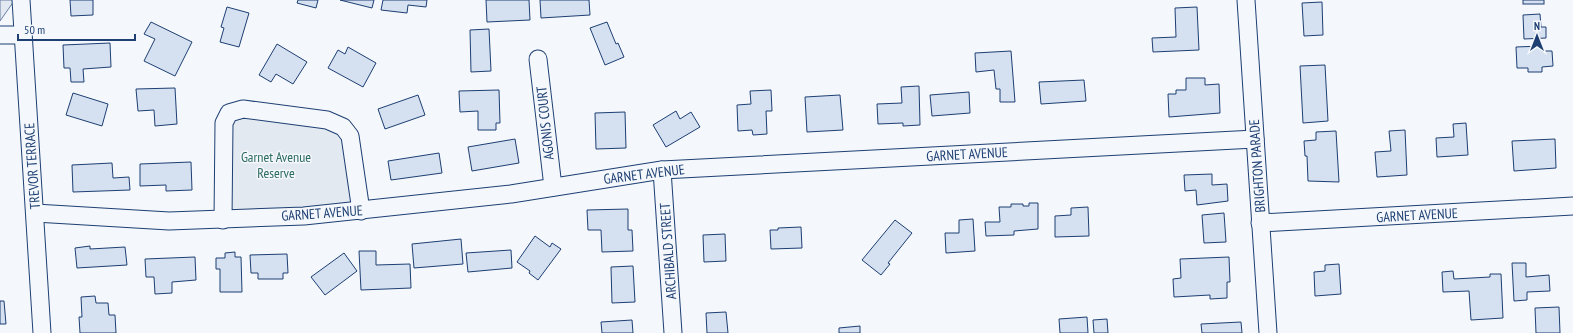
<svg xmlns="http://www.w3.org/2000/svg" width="1573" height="333" viewBox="0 0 1573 333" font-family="'PT Sans Narrow',sans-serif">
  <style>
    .green { fill: #e3e9f0; stroke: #687fa3 }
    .building { fill: #d5e0f0; stroke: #1d3f73 }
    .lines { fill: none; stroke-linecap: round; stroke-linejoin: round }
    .minor-casing { stroke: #1d3f73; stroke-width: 19 }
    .minor { stroke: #f4f7fb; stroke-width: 17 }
    .labels { text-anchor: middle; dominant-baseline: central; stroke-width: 3; stroke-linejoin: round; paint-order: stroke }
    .street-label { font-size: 14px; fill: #1d3f73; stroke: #f4f7fb }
    .park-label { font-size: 14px; fill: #2c6c60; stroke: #f4f7fb }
  </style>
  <rect width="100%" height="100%" fill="#f4f7fb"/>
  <!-- green -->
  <g class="green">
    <path d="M0 0H14V1L0 21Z"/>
    <path d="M243 114 325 125 347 140 355 207 227 215 229 126Z"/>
  </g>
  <!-- building -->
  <g class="building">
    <path d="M70 0H93V15L71 16Z"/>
    <path d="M298 0H318L316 8 297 3Z"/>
    <path d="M340 0H374L372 8Z"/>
    <path d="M383 0H427L426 7 408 5 407 13 381 10Z"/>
    <path d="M486 0H529L530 20 487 22Z"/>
    <path d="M540 0H589L590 15 541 18Z"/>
    <rect x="1523" y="0" width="21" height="4"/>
    <path d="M1322 2 1323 35 1304 36 1302 3Z"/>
    <path d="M227 7 249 13 239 47 220 42 224 28 221 27Z"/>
    <path d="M1197 7 1199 50 1153 52 1152 38 1176 37 1175 8Z"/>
    <path d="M1540 14 1541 27H1546V38L1524 39 1523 15Z"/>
    <path d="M151 22 192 42 175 76 144 61 155 39 144 34Z"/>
    <path d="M607 22 616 44 618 43 624 57 605 65 590 28Z"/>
    <path d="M489 29 491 71 471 72 470 30Z"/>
    <path d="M110 43 111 67 83 69 84 82H71L70 68H64L63 45Z"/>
    <path d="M277 44 307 62 293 84 276 74 271 82 259 75Z"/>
    <path d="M1542 46V51H1552L1553 66 1542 67V72H1528V68H1517L1516 47Z"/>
    <path d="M348 47 376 63 363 87 328 68 338 50 345 54Z"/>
    <path d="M1011 51 1015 102H1000V89H996L994 70 976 72 975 53Z"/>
    <path d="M1325 65 1328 121 1303 123 1300 66Z"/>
    <path d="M1186 78H1205V85L1219 84 1220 113 1169 117 1168 94H1176V90H1186Z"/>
    <path d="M1084 80 1086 101 1041 104 1039 82Z"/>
    <path d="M919 86 920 125 903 126V123L878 124 877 104 902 103 901 87Z"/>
    <path d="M175 88 177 124 155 126 154 110 138 111 136 89Z"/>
    <path d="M499 90 500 123H496V130H478V111L460 112 459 91Z"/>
    <path d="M771 90 772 111H766L767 134 753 135 752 130 738 131 737 105 751 104 750 91Z"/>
    <path d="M969 92 970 113 932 116 930 95Z"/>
    <path d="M73 93 108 104 102 126 66 115Z"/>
    <path d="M418 95 425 115 385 129 378 109Z"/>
    <path d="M840 95 843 130 807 132 805 97Z"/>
    <path d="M676 111 680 119 691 112 700 127 666 147 653 125Z"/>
    <path d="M625 112 626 148 596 149 595 113Z"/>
    <path d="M1466 123 1468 155 1437 157 1436 138 1454 137 1453 124Z"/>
    <path d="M1405 130 1407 175 1377 177 1375 152 1391 151 1389 131Z"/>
    <path d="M1336 131 1339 182 1308 181 1307 156H1305L1304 141 1316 140V132Z"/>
    <path d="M515 139 519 163 472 171 468 147Z"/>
    <path d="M1555 139 1556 168 1514 171 1512 141Z"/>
    <path d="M439 153 442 173 391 180 388 161Z"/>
    <path d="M191 162 192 190 166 191V185L140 186V164Z"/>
    <path d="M112 163 113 178 129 177 130 190 73 192 72 165Z"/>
    <path d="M1212 174V185L1227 184 1228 201 1197 205 1196 190 1185 191 1184 175Z"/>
    <path d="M1029 203H1038V229L1014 231V235L986 236 985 222H1000L999 207H1011V204H1023V206H1029Z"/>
    <path d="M1088 207 1089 236 1055 237V216L1071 215V208Z"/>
    <path d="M628 209V230H632L633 251 602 252 601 230H588L587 210Z"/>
    <path d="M1224 213 1226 242 1204 243 1202 215Z"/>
    <path d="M973 219 975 251 946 253 945 233H959V220Z"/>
    <path d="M895 220 912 233 888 263 890 264 881 275 862 260Z"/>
    <path d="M801 227 802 248 771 249 770 230H778V228Z"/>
    <path d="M725 234 726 261 704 262 703 235Z"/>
    <path d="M535 236 550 247 552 243 561 249 538 280 529 273 530 271 517 262Z"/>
    <path d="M461 239 463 264 414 268 412 244Z"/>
    <path d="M90 246V249L125 247 127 265 77 268 75 248Z"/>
    <path d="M511 250 512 268 468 272 466 253Z"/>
    <path d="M359 251H376V265L410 264 411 288 361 290Z"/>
    <path d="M235 252V257H241L242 292H220V269H216V258H225V253Z"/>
    <path d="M344 253 357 271 325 295 311 277Z"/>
    <path d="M287 254 288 273H283V279H258V273H251L250 255Z"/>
    <path d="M195 257 196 280 172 282V293L155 294 154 277H146L145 259Z"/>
    <path d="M1229 257 1230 282H1227V298L1210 299V295L1174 297 1173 279 1181 278 1180 259Z"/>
    <path d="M1512 263H1526V277L1549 275 1550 291 1527 292V300L1514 301Z"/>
    <path d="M1339 264 1341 294 1315 296 1314 272 1325 271V265Z"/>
    <path d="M633 266 635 302 612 303 611 267Z"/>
    <path d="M1453 271 1454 279 1490 277V274H1501L1503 318 1471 320 1469 291 1443 292 1442 272Z"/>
    <path d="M95 296 96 303H108L109 315H115L116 333H80L79 317H82L81 297Z"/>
    <path d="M0 301H4L6 324H0Z"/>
    <path d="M1559 307 1560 333H1536L1535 308Z"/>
    <path d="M726 312 728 333H707L706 313Z"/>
    <path d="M1087 317 1088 333H1060L1059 319Z"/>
    <path d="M1107 319 1108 333H1094L1093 320Z"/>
    <path d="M632 320 633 333H602L601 322Z"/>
    <path d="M1241 322 1242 333H1202L1201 324Z"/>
    <path d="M860 326V333H839V328Z"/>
  </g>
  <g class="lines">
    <!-- minor casing -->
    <g class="minor-casing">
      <g id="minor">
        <path d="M21 0 42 333"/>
        <path d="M1246 0 1268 333"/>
        <path d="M0 35H23"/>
        <path d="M538 59 553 187"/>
        <path d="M662 170 673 333"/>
        <path d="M35 213 169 221 304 216 511 194 662 170 1255 139"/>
        <path d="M223 220 224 123 229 113 243 109 327 120 343 127 350 136 361 211"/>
        <path d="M1260 223 1573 206"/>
      </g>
    </g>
    <!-- minor -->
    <use href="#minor" class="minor"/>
  </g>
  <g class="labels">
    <!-- street labels -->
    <g class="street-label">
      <text transform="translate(545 123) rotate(-96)">AGONIS COURT</text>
      <text transform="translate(967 154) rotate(-3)">GARNET AVENUE</text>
      <text transform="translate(32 166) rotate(-94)">TREVOR TERRACE</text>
      <text transform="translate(1257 166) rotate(-94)">BRIGHTON PARADE</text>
      <text transform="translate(644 174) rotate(-7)">GARNET AVENUE</text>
      <text transform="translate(322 213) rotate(-4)">GARNET AVENUE</text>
      <text transform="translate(1417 215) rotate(-3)">GARNET AVENUE</text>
      <text transform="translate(668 251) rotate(-94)">ARCHIBALD STREET</text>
    </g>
    <!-- park labels -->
    <g class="park-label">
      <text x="276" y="157">Garnet Avenue<tspan x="276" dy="16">Reserve</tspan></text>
    </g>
  </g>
  <!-- north arrow -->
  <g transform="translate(1537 36)" stroke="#f4f7fb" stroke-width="3" paint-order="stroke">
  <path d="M0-3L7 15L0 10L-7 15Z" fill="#1d3f73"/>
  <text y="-6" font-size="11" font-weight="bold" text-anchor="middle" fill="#1d3f73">N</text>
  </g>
  <!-- scale -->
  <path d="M18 34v6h117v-6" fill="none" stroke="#1d3f73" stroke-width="2"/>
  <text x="24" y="34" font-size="12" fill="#1d3f73" stroke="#f4f7fb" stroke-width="3" paint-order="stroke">50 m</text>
</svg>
